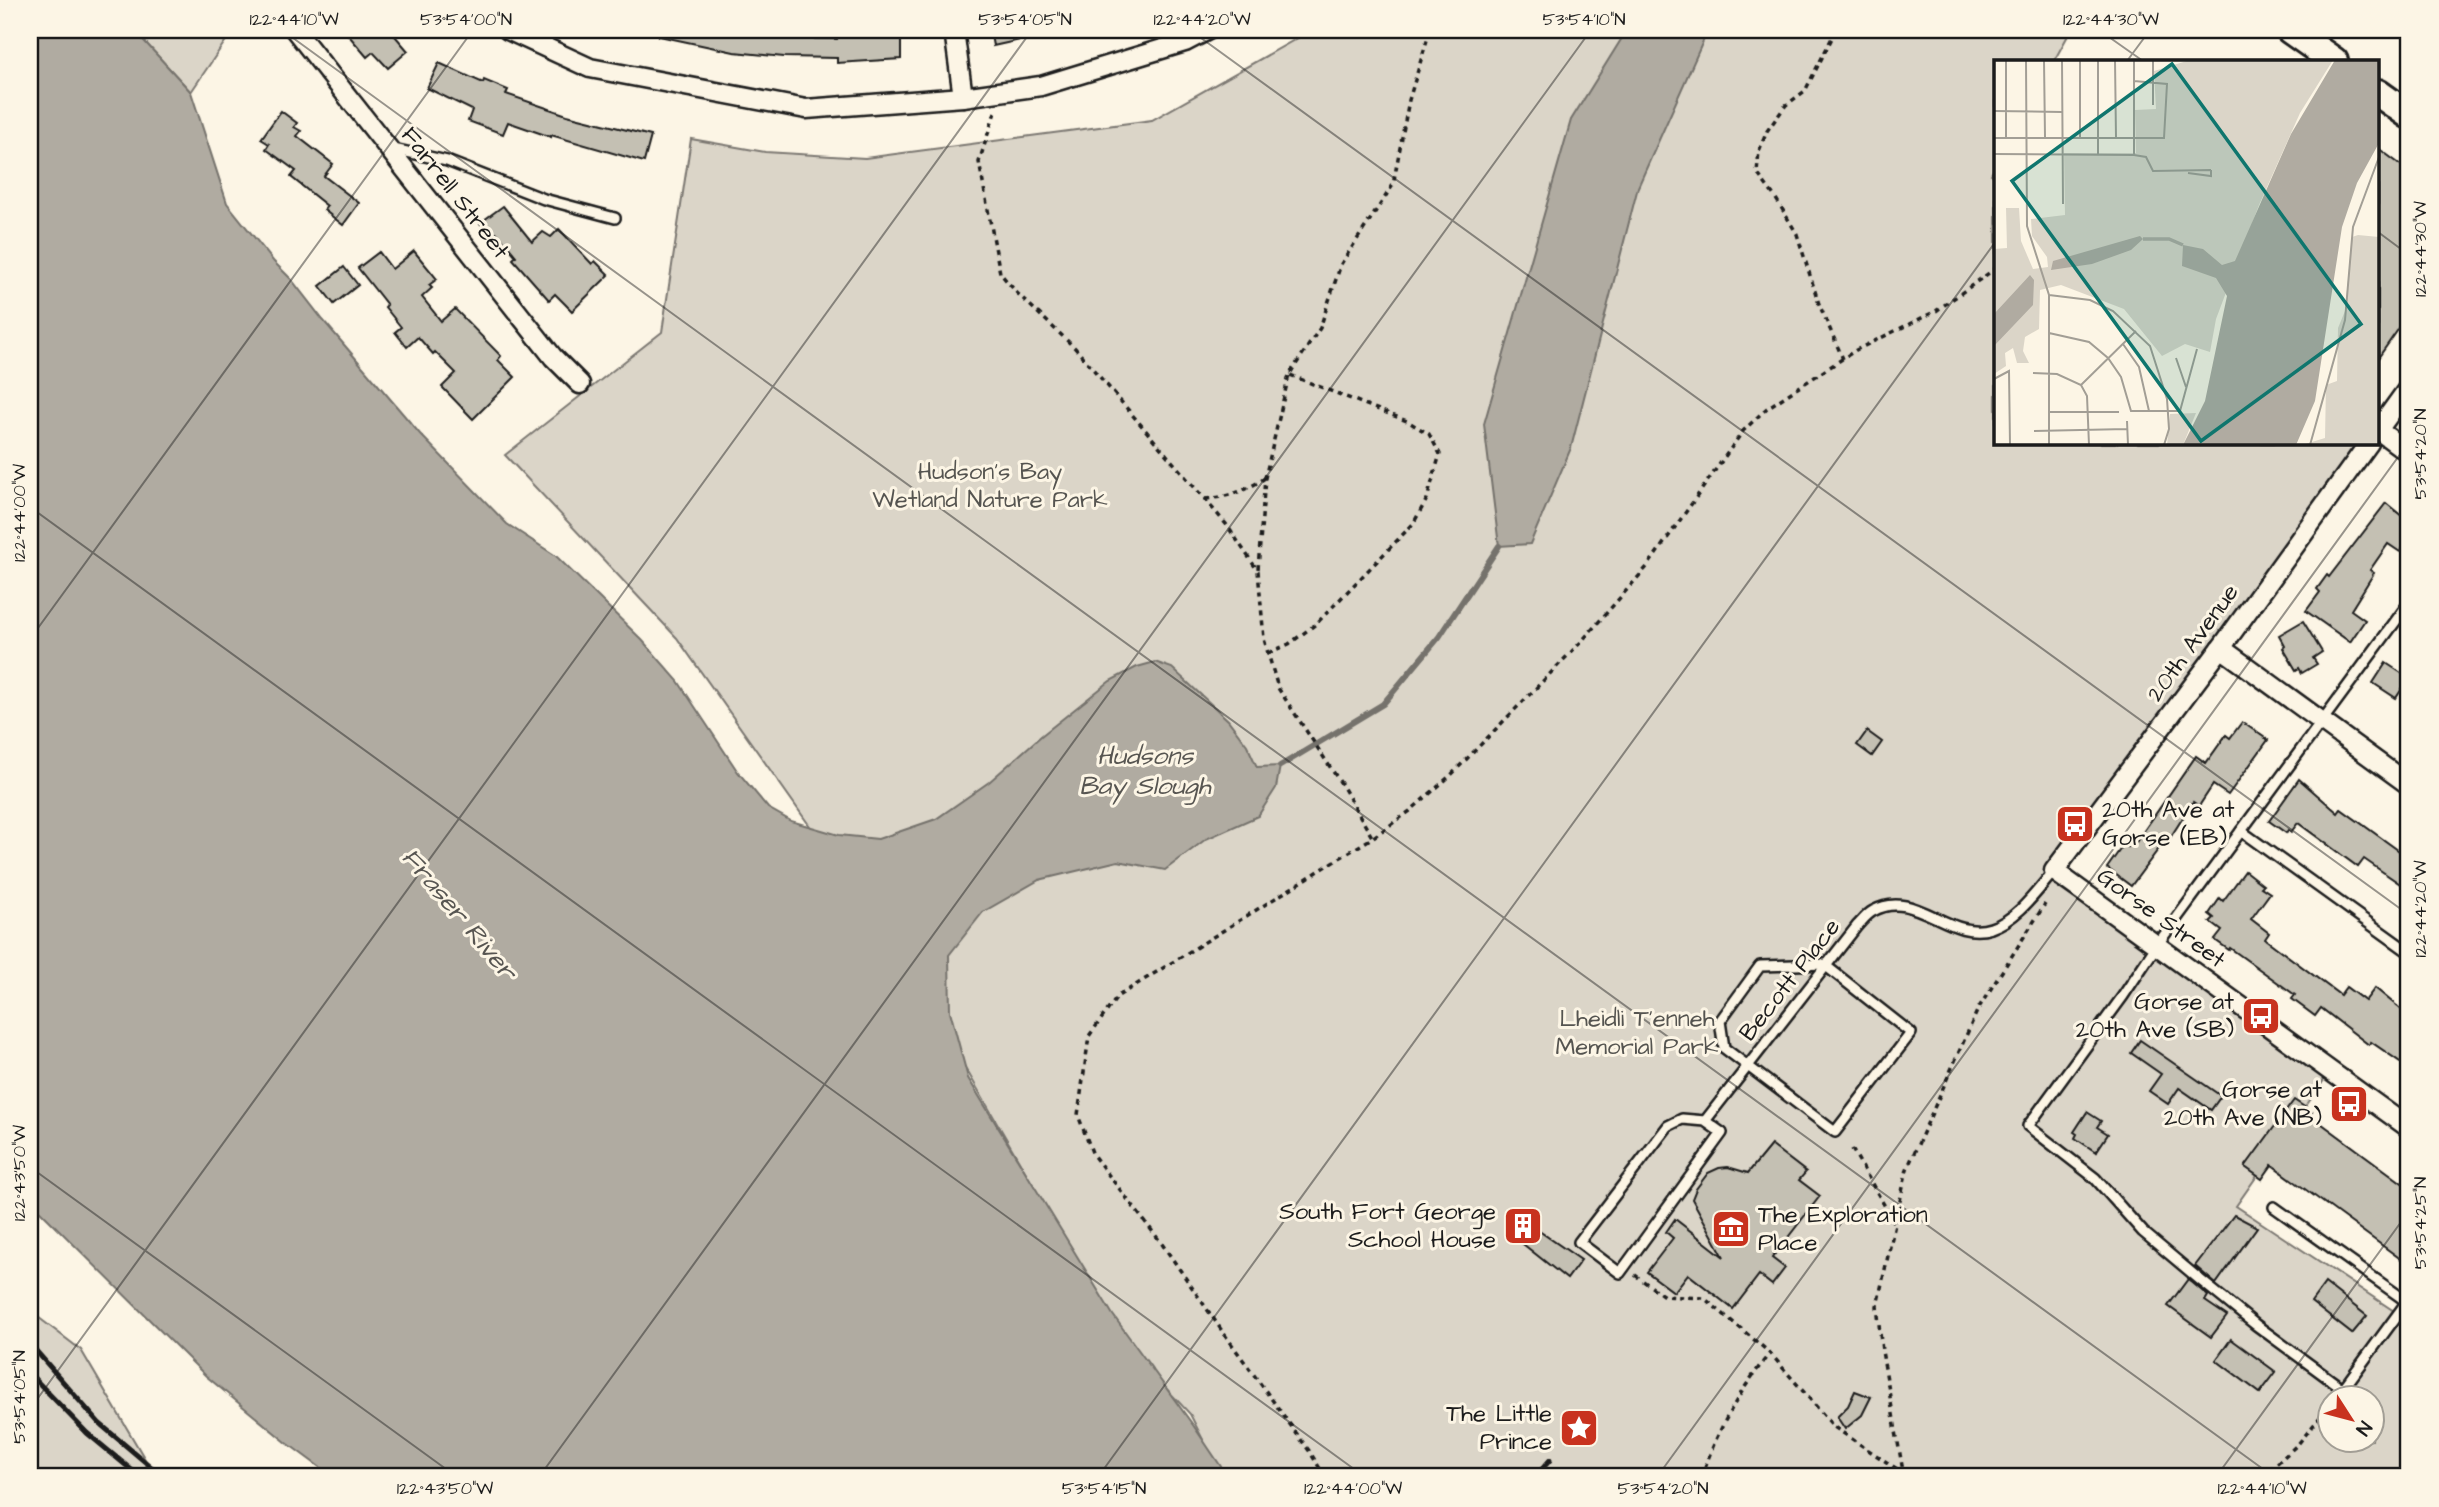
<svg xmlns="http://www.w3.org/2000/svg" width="2439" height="1507" viewBox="0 0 2439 1507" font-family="'Architects Daughter',sans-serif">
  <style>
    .green { fill: #dbd5c8; stroke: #7c7872; stroke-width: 2; fill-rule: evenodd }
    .water { fill: #b0aba1; stroke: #75726c; stroke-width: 2 }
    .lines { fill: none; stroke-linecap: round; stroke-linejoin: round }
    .stream { stroke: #75726c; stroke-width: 6 }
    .building { fill: #c4c0b3; stroke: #1c1c1c; stroke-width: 2 }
    .service-casing { stroke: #1c1c1c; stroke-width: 14 }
    .minor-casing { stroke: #1c1c1c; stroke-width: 23 }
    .secondary-casing { stroke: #1c1c1c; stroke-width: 32 }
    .path { stroke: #1c1c1c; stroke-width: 3.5; stroke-dasharray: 5 5; stroke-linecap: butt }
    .service { stroke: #fcf5e5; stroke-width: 9 }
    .minor { stroke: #fcf5e5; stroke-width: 18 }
    .secondary { stroke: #fcf5e5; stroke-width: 26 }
    .rail { stroke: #1c1c1c; stroke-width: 5 }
    .ticks { fill: none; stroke: #1c1c1c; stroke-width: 2; stroke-opacity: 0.45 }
    .labels { text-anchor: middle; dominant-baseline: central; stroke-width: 6; stroke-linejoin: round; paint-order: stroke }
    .street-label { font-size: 24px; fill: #1c1c1c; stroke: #fcf5e5 }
    .park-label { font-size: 24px; fill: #555450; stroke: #fcf5e5 }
    .poi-label { font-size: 24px; fill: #1c1c1c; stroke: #fcf5e5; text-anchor: end }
    .water-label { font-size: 26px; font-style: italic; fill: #575551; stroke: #fcf5e5 }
    .inset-river { fill: none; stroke: #b0aba1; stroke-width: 3.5 }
    .inset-road { fill: none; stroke: #a29e95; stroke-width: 2 }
    .view { fill: #0f766e; fill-opacity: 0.15; stroke: #0f766e; stroke-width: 3.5 }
    .inset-edge { fill: none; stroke: #1c1c1c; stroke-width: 3.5 }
    .neatline { fill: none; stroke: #1c1c1c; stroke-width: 2.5 }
    .ticks-label { font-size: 18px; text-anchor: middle; fill: #1c1c1c }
  </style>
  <rect width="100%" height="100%" fill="#fcf5e5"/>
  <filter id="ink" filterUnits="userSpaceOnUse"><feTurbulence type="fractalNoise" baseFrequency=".0143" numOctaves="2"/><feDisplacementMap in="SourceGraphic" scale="14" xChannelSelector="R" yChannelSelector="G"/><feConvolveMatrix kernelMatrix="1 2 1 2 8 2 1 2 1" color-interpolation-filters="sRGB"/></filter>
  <g filter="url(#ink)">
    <!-- green -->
    <g class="green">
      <path d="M134 30H233L191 92Z"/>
      <path d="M1312 30H2071L2054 61H1996V165L1991 174 1996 178V443H2375L2056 886 2329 1073 2236 1206 2409 1321V1477H1222L1190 1414 1125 1344 896 948 677 638 505 455 662 332 691 139 765 152 865 158 1152 120ZM2330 1398H2372V1440H2330Z"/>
      <path d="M30 1311 81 1350 149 1466 162 1477H30Z"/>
    </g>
    <!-- water -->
    <g class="water">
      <path d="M30 30H134L191 92 227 203 274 262 291 279 323 320 420 434 507 524 556 556 642 640 678 681 738 772 768 808 791 821 839 835 878 839 936 819 989 782 1041 736 1110 681 1137 667 1155 662 1172 668 1228 720 1247 745 1257 767 1280 766 1276 788 1258 816 1206 839 1165 870 1118 861 1039 880 983 912 949 955 950 1011 968 1078 1113 1315 1193 1425 1228 1477H333L287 1443 206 1376 30 1201Z"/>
      <path d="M1627 30H1708L1638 187 1571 448 1530 544 1499 546 1484 424 1571 120Z"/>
    </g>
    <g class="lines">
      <!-- stream -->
      <path class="stream" d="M1280 766 1383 704 1439 637 1499 546"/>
    </g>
    <!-- building -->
    <g class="building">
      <path d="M344 30H390L408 51 388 68 373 52 367 57Z"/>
      <path d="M660 30H738L781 36V38L837 39V30H901V59L837 63V58L784 57 734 52 659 36Z"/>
      <path d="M990 30H1038V36L993 46Z"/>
      <path d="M439 63 483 83 484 80 508 90 506 94 567 115 651 136 644 162 551 135V137L508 122 503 134 468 121 472 110 427 88Z"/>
      <path d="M281 111 297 123 294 127 301 131 297 136 333 164 324 176 359 203 343 225 324 210 327 206 291 177 296 171 266 149 269 144 261 139Z"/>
      <path d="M2378 148 2409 171V314L2378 358Z"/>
      <path d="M503 206 532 242 543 232 551 237 559 229 592 264 595 261 609 275 572 311 555 294 549 300 513 259 516 256 497 233 492 238 480 223Z"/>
      <path d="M414 251 437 279 429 285 432 288 422 297 441 321 455 309 501 356 498 360 515 377 473 419 442 387 456 373 435 352 433 354 418 337 407 347 395 332 401 327 385 307 387 305 358 268 379 252 392 269Z"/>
      <path d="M344 267 358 285 334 304 320 286Z"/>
      <path d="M2386 503 2409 522V540L2400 552 2388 544 2370 570 2374 573 2351 610 2365 620 2350 642 2306 611 2320 592 2317 589 2327 575 2329 577Z"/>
      <path d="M2303 621 2322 652 2313 658 2317 664 2302 673 2299 668 2296 670 2283 648 2285 646 2279 635Z"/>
      <path d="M2386 663 2409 678 2396 698 2373 683Z"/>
      <path d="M2242 722 2268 740 2228 795 2213 785 2199 806 2193 802 2168 841 2166 839 2131 886 2107 868 2124 844 2127 847 2133 840 2136 842 2196 756 2206 763 2226 735 2230 738Z"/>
      <path d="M1867 731 1882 742 1872 756 1857 745Z"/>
      <path d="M2299 779 2338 813 2341 809 2409 858V890L2364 859 2358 867 2298 823 2291 832 2288 830 2286 833 2269 821Z"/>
      <path d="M2245 871 2263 885 2261 887 2270 893 2251 919 2269 933 2265 939 2340 995 2346 987 2365 1001 2375 988 2409 1016V1068L2371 1042 2369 1045 2321 1008 2315 1016 2292 999 2295 995 2230 948 2229 950 2215 940 2222 931 2210 922 2214 918 2209 914 2220 898 2223 901Z"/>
      <path d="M2140 1040 2221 1096 2211 1110 2179 1088 2168 1104 2149 1091 2161 1074 2131 1053Z"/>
      <path d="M2294 1100 2312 1112 2310 1115 2409 1188V1265L2272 1165 2262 1179 2245 1167Z"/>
      <path d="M2087 1112 2101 1121 2097 1127 2108 1134 2096 1152 2075 1138 2077 1134 2074 1132Z"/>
      <path d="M1771 1145 1806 1172 1799 1180 1820 1196 1772 1258 1785 1268 1772 1285 1759 1275 1733 1309 1688 1274 1674 1292 1647 1272 1673 1238 1666 1232 1675 1219 1724 1257 1692 1199 1696 1189 1708 1173 1719 1168 1728 1167 1748 1173Z"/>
      <path d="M1526 1210 1538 1219 1532 1226 1581 1260 1567 1279 1509 1233Z"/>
      <path d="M2234 1215 2257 1227 2216 1284 2195 1266Z"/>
      <path d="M2188 1279 2208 1296 2205 1301 2227 1316 2211 1337 2168 1306Z"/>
      <path d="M2325 1283 2367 1316 2352 1334 2311 1302Z"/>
      <path d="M2231 1339 2276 1372 2260 1393 2216 1360Z"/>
      <path d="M1855 1391 1871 1397 1862 1415 1845 1429 1837 1417 1848 1406Z"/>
    </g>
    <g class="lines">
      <!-- service casing -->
      <g class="service-casing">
        <g id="service">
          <path d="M389 148 447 161 544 199 615 218"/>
          <path d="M2409 603 2157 945 2123 996 2028 1126 2095 1178 2143 1232 2199 1279 2256 1325 2343 1389 2409 1299"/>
          <path d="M2241 831 2409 952"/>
          <path d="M1826 966 1911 1033 1835 1132 1724 1048 1720 1021 1760 966 1827 964"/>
          <path d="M1705 1121 1682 1119 1668 1126 1579 1242 1620 1273 1722 1133 1705 1121 1857 926C1862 921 1867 914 1873 911 1915 887 1949 942 1991 928 2018 919 2036 892 2054 871"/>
          <path d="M2274 1207 2409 1303"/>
        </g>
      </g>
      <!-- minor casing -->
      <g class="minor-casing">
        <g id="minor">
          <path d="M295 30 553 357 580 384"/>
          <path d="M508 30 590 68 806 109 963 97 1041 86 1185 42 1208 30"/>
          <path d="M954 30 963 97"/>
          <path d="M2378 430 2409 387"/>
          <path d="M2378 430 2409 453"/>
          <path d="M2369 443 2221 648 2054 871 2409 1128"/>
          <path d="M2221 648 2409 785"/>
        </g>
      </g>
      <!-- secondary casing -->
      <g class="secondary-casing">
        <g id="secondary">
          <path d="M2290 30 2334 61"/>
          <path d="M2378 93 2409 115"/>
        </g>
      </g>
      <!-- path -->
      <g class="path">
        <path d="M1836 30 1805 91 1786 105 1767 131 1759 151 1757 173 1775 197 1797 234 1819 304 1843 359"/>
        <path d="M995 112 979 162 1000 273 1017 293 1075 348 1226 524 1258 571 1264 639 1278 688 1342 785 1372 837"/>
        <path d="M1205 499C1229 497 1245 491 1265 478"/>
        <path d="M1258 569 1265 478 1289 375 1320 328 1341 264 1393 185 1409 100 1430 30"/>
        <path d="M1268 653 1289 644 1316 624 1413 524 1427 499 1440 454 1429 434 1407 421 1290 375"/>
        <path d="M1852 1149 1894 1222"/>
        <path d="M1635 1275 1664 1296 1704 1298 1770 1353 1834 1427 1909 1477"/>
        <path d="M1325 1477 1310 1452 1220 1328 1160 1241 1093 1155 1078 1115 1089 1036 1118 996 1372 838 1410 811 1451 775 1581 642 1647 567 1743 431 1767 408 1856 350 1936 311 1996 268"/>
        <path d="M1702 1477C1716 1431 1740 1390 1770 1353"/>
        <path d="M1904 1477 1882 1351 1877 1306 1907 1169 1978 1009 2045 904"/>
        <path d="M2262 1477 2298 1444 2330 1405"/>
      </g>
      <!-- service -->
      <use href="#service" class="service"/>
      <!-- minor -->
      <use href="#minor" class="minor"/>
      <!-- secondary -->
      <use href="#secondary" class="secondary"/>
      <!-- rail -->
      <g class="rail">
        <path d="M30 1344 99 1423 163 1477"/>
        <path d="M30 1374 87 1433 140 1477"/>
        <path d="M1535 1477 1550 1460"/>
      </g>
    </g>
  </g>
  <!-- ticks -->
  <path class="ticks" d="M282 30 2274 1477M1190 30 2409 915M2099 30 2143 61M2127 61 2150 30M2378 232 2409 255M30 507 1365 1477M30 639 473 30M30 1167 457 1477M30 1409 1032 30M539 1477 1591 30M1098 1477 1996 241M1657 1477 2409 442M2216 1477 2409 1211"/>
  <!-- icons -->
  <defs>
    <g id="bus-square" transform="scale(2.0125)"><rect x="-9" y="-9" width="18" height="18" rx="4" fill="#c8321e" stroke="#fcf5e5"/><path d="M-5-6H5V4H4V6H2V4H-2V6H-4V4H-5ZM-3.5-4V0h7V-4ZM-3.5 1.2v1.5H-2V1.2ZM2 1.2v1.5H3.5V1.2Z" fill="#fff"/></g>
    <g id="building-square" transform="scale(2.0125)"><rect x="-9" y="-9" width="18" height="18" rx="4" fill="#c8321e" stroke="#fcf5e5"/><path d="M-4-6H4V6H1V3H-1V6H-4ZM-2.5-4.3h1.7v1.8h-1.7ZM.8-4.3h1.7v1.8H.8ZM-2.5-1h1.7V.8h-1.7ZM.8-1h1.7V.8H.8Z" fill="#fff"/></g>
    <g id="museum-square" transform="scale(2.0125)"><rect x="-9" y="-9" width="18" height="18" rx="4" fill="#c8321e" stroke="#fcf5e5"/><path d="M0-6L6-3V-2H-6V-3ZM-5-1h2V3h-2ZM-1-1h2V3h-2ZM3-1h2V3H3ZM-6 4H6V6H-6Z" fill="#fff"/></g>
    <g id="sight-square" transform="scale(2.0125)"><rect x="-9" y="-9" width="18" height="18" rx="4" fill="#c8321e" stroke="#fcf5e5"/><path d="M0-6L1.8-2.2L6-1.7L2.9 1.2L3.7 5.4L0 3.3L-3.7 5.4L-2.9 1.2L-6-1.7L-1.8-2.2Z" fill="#fff"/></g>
  </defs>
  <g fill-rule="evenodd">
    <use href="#bus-square" x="2075" y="824"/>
    <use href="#bus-square" x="2261" y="1016"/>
    <use href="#bus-square" x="2349" y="1104"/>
    <use href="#building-square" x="1523" y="1226"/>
    <use href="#museum-square" x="1731" y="1229"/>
    <use href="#sight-square" x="1579" y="1428"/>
  </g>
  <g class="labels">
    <!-- street labels -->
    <g class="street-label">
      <text transform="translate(455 193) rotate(52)">Farrell Street</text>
      <text transform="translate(2193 643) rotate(-54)">20th Avenue</text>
      <text transform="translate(2161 918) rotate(36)">Gorse Street</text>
      <text transform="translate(1790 980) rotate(-52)">Becott Place</text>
    </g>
    <!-- park labels -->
    <g class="park-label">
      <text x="990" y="472">Hudson's Bay<tspan x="990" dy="28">Wetland Nature Park</tspan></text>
      <text x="1637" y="1019">Lheidli T'enneh<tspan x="1637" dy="28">Memorial Park</tspan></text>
    </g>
    <!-- poi labels -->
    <g class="poi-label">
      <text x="2102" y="810" text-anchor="start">20th Ave at<tspan x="2102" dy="28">Gorse (EB)</tspan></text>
      <text x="2234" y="1002">Gorse at<tspan x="2234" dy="28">20th Ave (SB)</tspan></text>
      <text x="2322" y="1090">Gorse at<tspan x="2322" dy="28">20th Ave (NB)</tspan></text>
      <text x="1496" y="1212">South Fort George<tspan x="1496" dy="28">School House</tspan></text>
      <text x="1758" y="1215" text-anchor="start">The Exploration<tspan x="1758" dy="28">Place</tspan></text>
      <text x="1552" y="1414">The Little<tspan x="1552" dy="28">Prince</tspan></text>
    </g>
    <!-- water labels -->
    <g class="water-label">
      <text x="1145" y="756">Hudsons<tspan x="1145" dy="30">Bay Slough</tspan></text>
      <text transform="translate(459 914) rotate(50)">Fraser River</text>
    </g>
  </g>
  <!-- overview -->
  <g transform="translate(1994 60)">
    <rect width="385" height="385" fill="#fcf5e5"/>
    <path d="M196 0H339L306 53 265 145 222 259 216 292 191 284 168 296 130 249 67 225 46 230 45 269 31 277 29 291 35 303H23L19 288 11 293 12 306 0 314V189L13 188 12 148H25L27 181 39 209 54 207 53 197 38 176 37 159 71 155 70 93H142L141 50 162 49 160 11ZM364 175 385 177V385H308L331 378 332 325 343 321 344 268 351 251 358 177ZM202 353 189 385H173L176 354Z" fill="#dbd5c8"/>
    <path d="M341 0H385V83L363 123 348 167 321 341 302 385H189L211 341 233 236 222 218 188 206 189 185 209 189 228 205 241 201 297 74ZM146 176 149 179 137 190 98 204 57 210 59 201ZM36 215 40 220 39 245 0 286V254Z" fill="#b0aba1"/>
    <path class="inset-river" d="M149 179H175L189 185"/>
    <path class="inset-road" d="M12 0V78M32 0 33 166 55 235V385M50 0 51 77M68 0 69 144M104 0V94M121 0 122 78M140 0V95M159 0V45M0 51 68 52M86 77V0M0 78H170L173 24 140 21M0 94 140 95 152 97 159 111 217 110M194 113 217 116V110M55 235 96 240 119 251 156 286 173 339 175 369 170 385M55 273 95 282 114 298 127 317 137 351H186L203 289M129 284 145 307 155 351M182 298 192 327M39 313 63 314 87 325 93 336 95 385M0 319 15 311 16 385M87 325 142 271M55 352H125M133 361 134 385M40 371 133 369M316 385 351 260 359 167 385 97"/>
    <path class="view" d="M178 4 367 264 207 381 18 121Z"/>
    <rect width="385" height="385" class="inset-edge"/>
  </g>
  <!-- margin -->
  <rect width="2439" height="1507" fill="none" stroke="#fcf5e5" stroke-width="77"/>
  <!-- north arrow -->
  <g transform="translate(2351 1419) rotate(126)"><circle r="33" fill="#fcf5e5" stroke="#a29e95" stroke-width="2"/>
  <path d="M0-5L12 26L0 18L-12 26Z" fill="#c8321e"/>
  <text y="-10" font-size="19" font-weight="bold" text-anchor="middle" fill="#1c1c1c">N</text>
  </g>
  <rect x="38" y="38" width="2362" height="1430" class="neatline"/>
  <g class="ticks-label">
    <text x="294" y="25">122°44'10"W</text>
    <text x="466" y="25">53°54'00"N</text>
    <text x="1025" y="25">53°54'05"N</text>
    <text x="1202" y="25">122°44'20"W</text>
    <text x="1584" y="25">53°54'10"N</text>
    <text x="2111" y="25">122°44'30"W</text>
    <text transform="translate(2420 249) rotate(-90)" y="6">122°44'30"W</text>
    <text transform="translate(2420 454) rotate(-90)" y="6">53°54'20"N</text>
    <text transform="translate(19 513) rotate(-90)" y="6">122°44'00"W</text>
    <text transform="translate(2420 909) rotate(-90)" y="6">122°44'20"W</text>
    <text transform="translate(19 1173) rotate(-90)" y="6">122°43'50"W</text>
    <text transform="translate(2420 1223) rotate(-90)" y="6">53°54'25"N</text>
    <text transform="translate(19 1397) rotate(-90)" y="6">53°54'05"N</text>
    <text x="445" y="1494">122°43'50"W</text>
    <text x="1104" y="1494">53°54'15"N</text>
    <text x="1353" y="1494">122°44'00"W</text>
    <text x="1663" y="1494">53°54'20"N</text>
    <text x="2262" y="1494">122°44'10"W</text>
  </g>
</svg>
